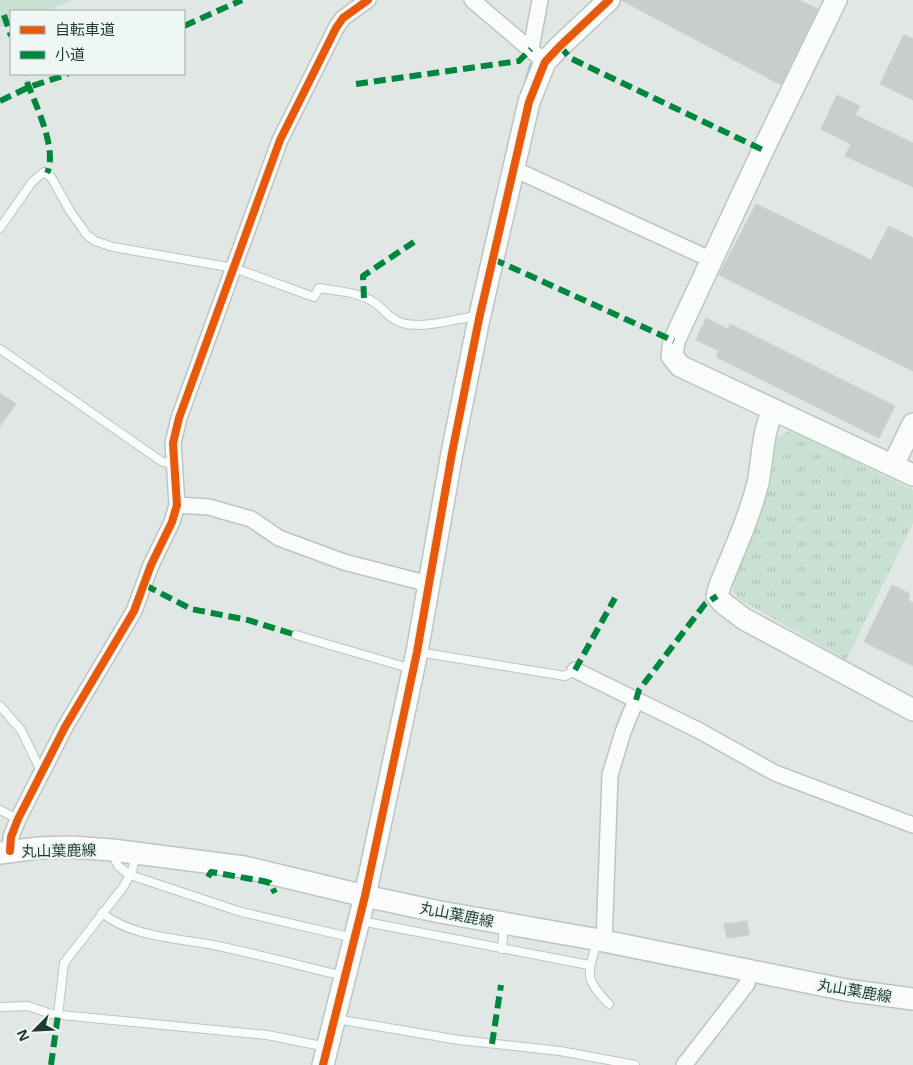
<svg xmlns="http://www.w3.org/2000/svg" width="913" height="1065" viewBox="0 0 913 1065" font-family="'Noto Sans','Noto Sans JP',sans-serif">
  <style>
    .grass { fill: url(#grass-tufts) }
    .pitch { fill: #c9e1d3 }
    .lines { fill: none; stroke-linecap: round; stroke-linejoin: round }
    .stream { stroke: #a0c9d7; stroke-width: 4 }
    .building { fill: #c8cecc; stroke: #cad0ce }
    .lane-casing { stroke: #bec4c2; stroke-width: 10 }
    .street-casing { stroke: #bec4c2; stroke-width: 18 }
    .secondary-casing { stroke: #bdc5c3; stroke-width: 24 }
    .path { stroke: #bfc7c6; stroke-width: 2.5; stroke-dasharray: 2.5 4; stroke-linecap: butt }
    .lane { stroke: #fafbfb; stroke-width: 8 }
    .street { stroke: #fafbfb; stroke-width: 15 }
    .secondary { stroke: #fafbfb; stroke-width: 21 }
    .quiet { stroke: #00873e; stroke-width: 6; stroke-dasharray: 12 6; stroke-linecap: butt }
    .cycleway-casing { stroke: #eef7f4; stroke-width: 11 }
    .cycleway { stroke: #e8590c; stroke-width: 8 }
    .labels { text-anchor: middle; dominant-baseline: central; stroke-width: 4.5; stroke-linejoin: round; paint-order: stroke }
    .street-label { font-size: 15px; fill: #1f3a36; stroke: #eef7f4 }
  </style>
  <defs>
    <pattern id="grass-tufts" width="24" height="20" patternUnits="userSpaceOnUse" patternTransform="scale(1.25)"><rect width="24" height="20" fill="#c9e1d3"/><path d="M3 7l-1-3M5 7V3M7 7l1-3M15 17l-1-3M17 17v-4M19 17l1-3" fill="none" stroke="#acc2b6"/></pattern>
  </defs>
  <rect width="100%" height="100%" fill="#e1e7e5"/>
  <!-- grass -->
  <path class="grass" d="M788 431 804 436 913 490V523L846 660 737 598 733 590V582L764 497 774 440Z"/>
  <!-- pitch -->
  <path class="pitch" d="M0 0H73L44 11H11V23L0 27Z"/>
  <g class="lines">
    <!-- stream -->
    <path class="stream" d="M526 82 531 65"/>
  </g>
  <!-- building -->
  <g class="building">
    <path d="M621 0H799L818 9 781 85Z"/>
    <path d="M904 35 913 39V100L880 84Z"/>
    <path d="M837 95 860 106 855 115 913 143V187L845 156 851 144 821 129Z"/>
    <path d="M756 204 871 260 889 226 913 238V371L719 275Z"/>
    <path d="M706 318 728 329 730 324 895 406 879 438 716 357 719 351 696 340Z"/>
    <path d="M0 393 16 404 0 426Z"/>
    <path d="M892 585 910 594 908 600 913 603V666L864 642Z"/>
    <path d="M747 921 749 935 727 938 724 924Z"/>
  </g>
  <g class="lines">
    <!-- lane casing -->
    <g class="lane-casing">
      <g id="lane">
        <path d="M0 228 32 182 44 172 51 177 70 211 87 235 95 241 113 247 234 268 314 297 319 288C335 291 361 292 375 303 385 310 389 319 402 323 423 329 450 320 471 317L477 319"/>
        <path d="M0 349 161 461 173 465"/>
        <path d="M296 635 412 669"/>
        <path d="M418 652 565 676 575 670"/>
        <path d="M0 706 21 730 38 765 43 770"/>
        <path d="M0 810 18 819"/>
        <path d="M112 852 118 866 130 875 241 912 354 938"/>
        <path d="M102 913C133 938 180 938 218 946 260 955 302 966 344 976"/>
        <path d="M361 921 589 965"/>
        <path d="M597 942C588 974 583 978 609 1004"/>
        <path d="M502 949 504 925"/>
        <path d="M0 1007 28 1006 51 1014 267 1035 327 1047"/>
        <path d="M58 1015 64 963 124 886 133 868 135 856"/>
        <path d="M336 1019 459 1040 560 1051 635 1065"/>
      </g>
    </g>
    <!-- street casing -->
    <g class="street-casing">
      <g id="street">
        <path d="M472 0 545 62"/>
        <path d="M531 49 540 0"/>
        <path d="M514 169 712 260"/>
        <path d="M177 505 209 507 251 519 279 538 344 562 429 584"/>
        <path d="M575 670 698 730 775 773 913 825"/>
        <path d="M10 851 11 837 18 819 65 727 134 611 151 565 172 522 177 505 173 443 179 418 280 140 336 28 343 18 368 0"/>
        <path d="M604 942 610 775 623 732 636 700"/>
        <path d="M684 1065 747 984 750 970"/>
      </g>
    </g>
    <!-- secondary casing -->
    <g class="secondary-casing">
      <g id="secondary">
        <path d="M836 0 763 150 674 341 672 356 680 366 913 475"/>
        <path d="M773 411C762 433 763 458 758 483 749 518 734 551 720 585L717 596 723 603 744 619 913 710"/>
        <path d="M893 465 913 424"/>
        <path d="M0 853 38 848 71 847 112 850 244 867 365 896 440 912 594 939 846 990 913 999"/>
        <path d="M323 1065 365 896 417 652 452 453 479 319 529 102 545 62 560 46 609 0"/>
      </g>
    </g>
    <!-- path -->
    <path class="path" d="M24 74 27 82"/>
    <!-- lane -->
    <use href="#lane" class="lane"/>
    <!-- street -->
    <use href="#street" class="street"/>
    <!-- secondary -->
    <use href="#secondary" class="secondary"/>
    <!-- quiet -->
    <g class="quiet">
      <path d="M4 15 11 36"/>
      <path d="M184 26 242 0"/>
      <path d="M560 46 570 58 763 150"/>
      <path d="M27 82C36 106 58 150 47 173"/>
      <path d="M356 84 519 61 531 49"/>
      <path d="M0 101 29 87 68 74"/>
      <path d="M493 259 674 341"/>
      <path d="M364 298 363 276 414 242"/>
      <path d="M145 585 191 609 248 620 296 635"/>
      <path d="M575 670 615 598"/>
      <path d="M636 700 639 690 705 604 717 596"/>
      <path d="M208 877 211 872 263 881 270 883 275 893"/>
      <path d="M492 1044 501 985"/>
      <path d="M51 1065 58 1015"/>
    </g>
    <!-- cycleway casing -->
    <g class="cycleway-casing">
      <g id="cycleway">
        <path d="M10 851 11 837 18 819 65 727 134 611 151 565 172 522 177 505 173 443 179 418 280 140 336 28 343 18 368 0"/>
        <path d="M323 1065 365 896 417 652 452 453 479 319 529 102 545 62 560 46 609 0"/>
      </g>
    </g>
    <!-- cycleway -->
    <use href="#cycleway" class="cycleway"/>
  </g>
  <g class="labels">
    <!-- street labels -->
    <g class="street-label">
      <text transform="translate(59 850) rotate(-1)">丸山葉鹿線</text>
      <text transform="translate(457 914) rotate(11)">丸山葉鹿線</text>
      <text transform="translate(855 990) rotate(10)">丸山葉鹿線</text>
    </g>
  </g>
  <!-- legend -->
  <rect x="10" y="10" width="175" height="65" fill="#eef7f4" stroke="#9baba8"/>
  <rect x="20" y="26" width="25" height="8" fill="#e8590c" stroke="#9baba8"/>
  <text x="55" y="35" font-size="15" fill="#1f3a36">自転車道</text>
  <rect x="20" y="51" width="25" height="8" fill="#00873e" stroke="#9baba8"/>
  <text x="55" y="60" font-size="15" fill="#1f3a36">小道</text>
  <!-- north arrow -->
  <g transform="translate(35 1030) rotate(246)" stroke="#eef7f4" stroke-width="4" paint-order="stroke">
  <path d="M0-4L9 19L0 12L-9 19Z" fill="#1f3a36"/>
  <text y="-8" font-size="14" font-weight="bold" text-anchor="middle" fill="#1f3a36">N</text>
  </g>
</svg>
